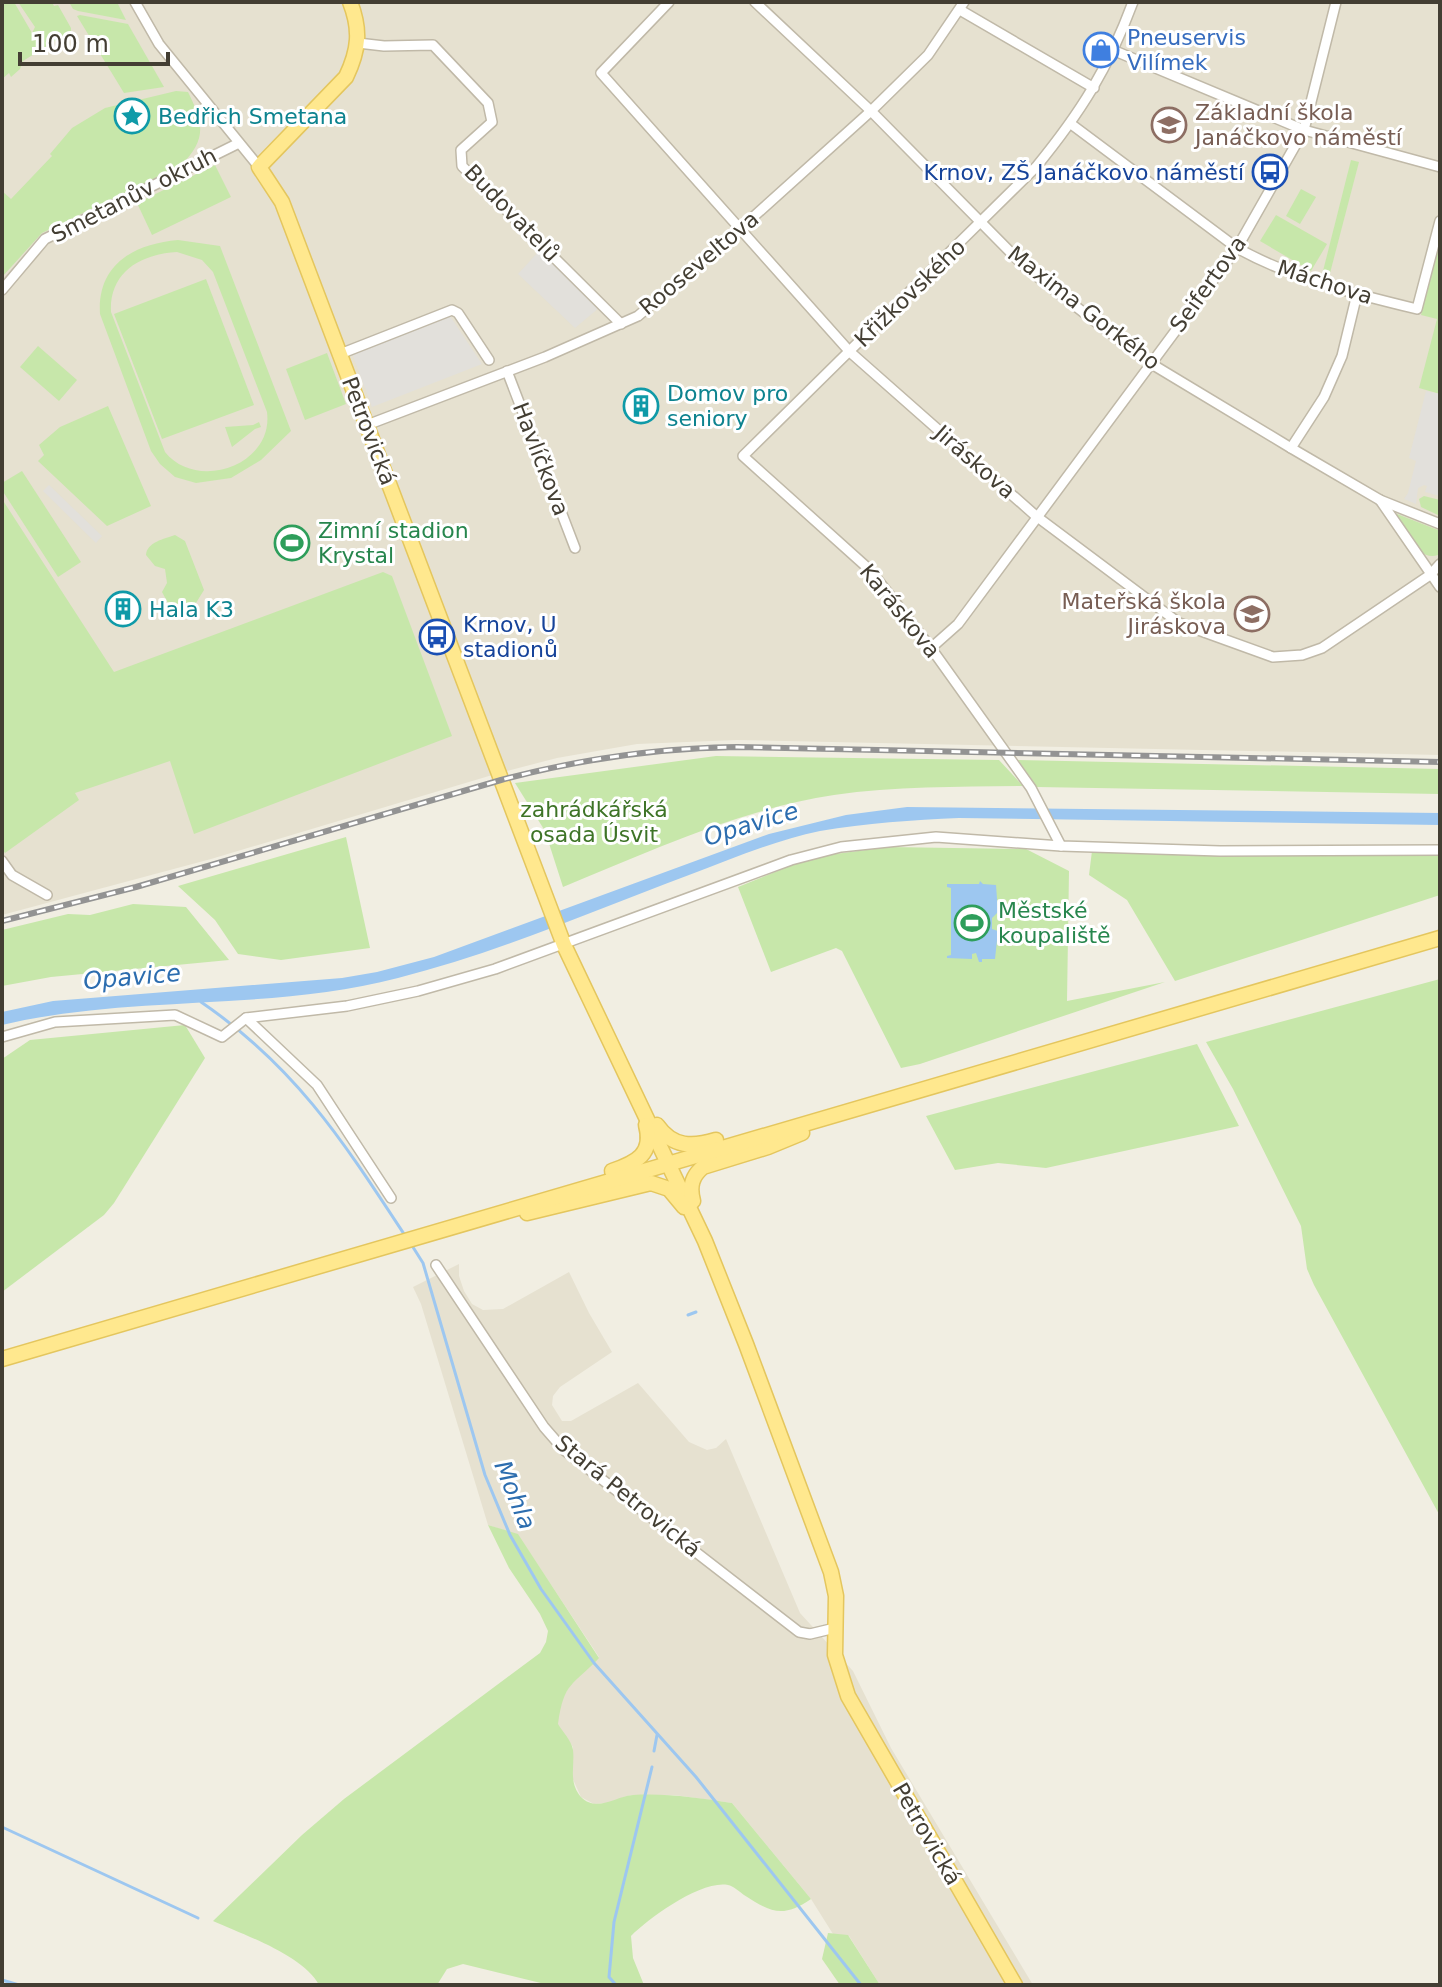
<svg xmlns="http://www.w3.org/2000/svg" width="1442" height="1987" viewBox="0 0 1442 1987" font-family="'DejaVu Sans',sans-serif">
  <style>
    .residential { fill: #e6e1d0 }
    .green { fill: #c7e7aa; fill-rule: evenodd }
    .parking { fill: #e2e0db }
    .water { fill: #9dc7f0 }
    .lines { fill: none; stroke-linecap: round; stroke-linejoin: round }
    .stream { stroke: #9dc7f0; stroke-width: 3 }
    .street-casing { stroke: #c0b9a8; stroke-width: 12 }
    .primary-casing { stroke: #e4c65e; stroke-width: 17 }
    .street { stroke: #fff; stroke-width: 9 }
    .primary { stroke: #ffe88e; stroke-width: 14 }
    .rail-casing { stroke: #939393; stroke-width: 6 }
    .rail { stroke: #fff; stroke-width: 3; stroke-dasharray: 9; stroke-linecap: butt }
    .labels { text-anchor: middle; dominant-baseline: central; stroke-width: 6; stroke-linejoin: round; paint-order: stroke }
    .shop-label { font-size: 22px; fill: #366cbe; stroke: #fff; text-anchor: start }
    .education-label { font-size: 22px; fill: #785e54; stroke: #fff; text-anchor: start }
    .culture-label { font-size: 22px; fill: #0d838f; stroke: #fff; text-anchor: start }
    .transit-label { font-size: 22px; fill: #164399; stroke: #fff; text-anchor: end }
    .street-label { font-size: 22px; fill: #433e33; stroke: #fff }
    .leisure-label { font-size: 22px; fill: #27864d; stroke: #fff; text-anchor: start }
    .park-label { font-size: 22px; fill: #3e7427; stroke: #fff }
    .water-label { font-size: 24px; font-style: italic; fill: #2c6daf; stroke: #fff }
  </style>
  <rect width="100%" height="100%" fill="#f1eee2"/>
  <!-- residential -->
  <g class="residential">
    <path d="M2 2H1440V755L737 740 637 744 557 758 499 773 211 859 2 915Z"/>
    <path d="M459 1264V1276L464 1291 472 1304 483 1310 503 1309 569 1272 589 1313 612 1352 560 1387 553 1396 552 1405 562 1421H571L638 1383 689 1442 707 1450 716 1448 726 1439 800 1613 853 1671 891 1748 1033 1985H880L849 1936 833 1934 811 1899 732 1803 674 1795H630L608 1803 594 1804 581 1797 571 1775 573 1747 557 1724 561 1701 573 1680 599 1657 518 1535 488 1525 421 1304 413 1287Z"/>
  </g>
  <!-- green -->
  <g class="green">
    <path d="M7 2H14L32 33 35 27 18 2H52L54 6 58 5 71 28V31L23 61 20 69 11 77 9 73 2 79V5Z"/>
    <path d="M69 2H117L126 20 78 11 73 9Z"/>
    <path d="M80 15 128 24 164 87 124 93 77 16Z"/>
    <path d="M176 91 188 92C204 124 207 140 180 166L42 233 2 277V191L11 199 52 156 50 154 72 128 105 108Z"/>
    <path d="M1351 160 1359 162 1329 277 1322 275Z"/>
    <path d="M215 165 231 197 152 235 137 203Z"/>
    <path d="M1301 189 1316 197 1300 224 1286 216Z"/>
    <path d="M1276 215 1327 244 1311 271 1260 241Z"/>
    <path d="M178 240 220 246 291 431 261 460 231 478 196 483 175 477 160 464 151 451 100 314C97 265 133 244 178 240ZM177 252 202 260 213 272 267 412C274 465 197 492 165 452L111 312C109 272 141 254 177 252Z"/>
    <path d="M1440 240V394L1419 388 1437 319 1421 315Z"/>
    <path d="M206 279 254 405 162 439 114 314Z"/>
    <path d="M38 346 77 380 59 401 20 367Z"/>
    <path d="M327 353 346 404 305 420 286 369Z"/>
    <path d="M108 406 151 506 107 526 38 461 44 455 39 445 60 427Z"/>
    <path d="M259 422 261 427 255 429 232 447 225 427 253 425Z"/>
    <path d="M22 471 81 562 58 577 2 490V483Z"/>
    <path d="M1424 496 1440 500V516L1421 507 1419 499Z"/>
    <path d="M2 499 114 672 383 572 392 576 452 736 194 834 170 761 75 793 79 800 5 853 2 849Z"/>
    <path d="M1397 514 1438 530 1440 551 1438 555C1417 562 1405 530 1395 515Z"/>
    <path d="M175 535 185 541 204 590 191 611 182 616 169 605 162 592 167 583 165 569 155 566 146 555C147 542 164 539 175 535Z"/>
    <path d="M716 756 999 760 1023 786C961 787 896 786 834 795 741 809 650 851 563 887L545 831 515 783Z"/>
    <path d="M1018 760 1440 769V794L1037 787Z"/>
    <path d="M346 837 370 948 281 960 238 954 215 920 178 886Z"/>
    <path d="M889 847 1026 849 1069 871 1067 1001 1165 982 920 1064 901 1068 842 951 836 948 771 972 738 887 812 857Z"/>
    <path d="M1092 851 1440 855V895L1175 981 1127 900 1089 875Z"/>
    <path d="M133 904 186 907 229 960 51 977 2 986V930L68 914 90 915Z"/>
    <path d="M1440 979V1516L1314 1285 1307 1269 1301 1226 1233 1089 1206 1042Z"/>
    <path d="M185 1025 205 1058 114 1203 104 1215 2 1292V1059L30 1040Z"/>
    <path d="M1197 1044 1239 1126 1046 1168 998 1163 955 1170 926 1116Z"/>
    <path d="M488 1525 518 1534 599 1658C573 1686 564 1681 558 1724 562 1731 572 1741 573 1750 575 1766 568 1782 581 1797 597 1813 616 1796 633 1795 667 1793 699 1798 732 1803L811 1899C783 1918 772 1913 744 1895 740 1892 733 1886 728 1885 701 1880 649 1918 631 1936L633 1958 644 1985H549L463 1964 447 1969 437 1985H319C303 1955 244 1935 213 1921L302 1835 344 1799 540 1653 546 1642 548 1631 540 1614 509 1568Z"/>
    <path d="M828 1933 848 1935 880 1985H840L822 1959Z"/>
  </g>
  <!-- parking -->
  <g class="parking">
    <path d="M541 249 600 307 575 328 518 274Z"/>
    <path d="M450 316 482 364 372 407 352 353Z"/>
    <path d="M1426 391 1440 394V496L1425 492 1427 486 1424 485 1418 488 1416 504 1404 499 1408 493 1416 461 1409 458Z"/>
    <path d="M49 485 102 536 96 543 43 491Z"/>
  </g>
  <!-- water -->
  <g class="water">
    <path d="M907 807 1440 813V825L959 818C913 820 866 823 820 831 776 840 731 859 689 875 593 911 497 953 398 978 269 1012 131 994 2 1025V1012L53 1001 342 978 377 972 434 957 769 834 846 815Z"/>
    <path d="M980 881 983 884 996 885 998 912 992 918V929L998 931 995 959H982V962H979L976 953 972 954V959L947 958V956L951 955V888L947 887V884H979Z"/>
  </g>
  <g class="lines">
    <!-- stream -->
    <g class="stream">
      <path d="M201 1002C295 1066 343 1141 404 1234"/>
      <path d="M411 1244 423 1263 485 1475 510 1535 541 1589 594 1663 696 1777 861 1985"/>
      <path d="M688 1315 696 1312"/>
      <path d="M654 1751 657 1735"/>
      <path d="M2 1827 198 1918"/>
      <path d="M2 1980 19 1985"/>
      <path d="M616 1985 609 1977 614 1922 652 1767"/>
    </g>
    <!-- street casing -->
    <g class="street-casing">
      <g id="street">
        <path d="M135 2 159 44 259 167"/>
        <path d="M669 2 601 73 850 352 1036 516 1179 623 1273 657 1302 655 1322 648 1430 575 1440 564"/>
        <path d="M755 2 871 111 1025 267 1092 319 1150 363 1291 448 1380 500 1440 524"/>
        <path d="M960 10 1094 88"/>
        <path d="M358 43 384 46 433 45 488 103 492 122 461 150 462 166 621 324"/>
        <path d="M1115 51 1304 130 1440 167"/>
        <path d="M1071 124 1237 248C1293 279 1355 294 1417 309L1440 221"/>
        <path d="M2 290 45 239 239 143"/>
        <path d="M340 354 452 310 458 313 489 360"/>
        <path d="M507 371 575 548"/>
        <path d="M367 425 545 357 638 316 741 228 871 111 928 55 964 2"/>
        <path d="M1291 448 1324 397 1342 356 1357 294"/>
        <path d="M1380 500 1440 587"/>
        <path d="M931 648 958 624 1237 248 1304 130 1336 2"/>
        <path d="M1061 846 1031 788 931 648 870 570 743 456 1036 167C1081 112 1108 69 1133 2"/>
        <path d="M2 861 12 875 47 895"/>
        <path d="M246 1018 317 1085 391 1198"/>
        <path d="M2 1037 55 1022 175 1015 222 1037 246 1018 347 1006 418 991 495 969 791 860 841 847 936 837 1061 846 1220 851 1440 850"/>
        <path d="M436 1265 544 1427 564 1450 799 1632 810 1634 835 1628"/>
      </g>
    </g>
    <!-- primary casing -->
    <g class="primary-casing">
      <g id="primary">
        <path d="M350 2C361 30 359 50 346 77L259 167 282 202 564 945 705 1241 746 1344 831 1572 836 1596 835 1655 848 1696 1015 1985"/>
        <path d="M657 1125C673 1148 693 1147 716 1140"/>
        <path d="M612 1171C636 1163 654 1154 646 1125"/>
        <path d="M693 1201C689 1186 692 1176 703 1167L768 1147 802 1133"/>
        <path d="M527 1213 651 1183 669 1189 684 1207"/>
        <path d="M2 1359 1440 938"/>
      </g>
    </g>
    <!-- street -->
    <use href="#street" class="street"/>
    <!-- primary -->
    <use href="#primary" class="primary"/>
    <!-- rail casing -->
    <g class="rail-casing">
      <path id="rail" d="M2 921 136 887 501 780C580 759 656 748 737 747L1440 762"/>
    </g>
    <!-- rail -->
    <use href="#rail" class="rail"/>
  </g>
  <!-- icons -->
  <defs>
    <g id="shop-ring" transform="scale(1.8)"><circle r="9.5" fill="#fff" stroke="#3f7fe0" stroke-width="1.5"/><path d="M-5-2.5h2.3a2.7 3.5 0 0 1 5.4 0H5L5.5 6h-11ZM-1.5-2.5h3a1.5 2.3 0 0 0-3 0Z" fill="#3f7fe0"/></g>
    <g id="sight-ring" transform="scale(1.8)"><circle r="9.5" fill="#fff" stroke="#0f9aa8" stroke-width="1.5"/><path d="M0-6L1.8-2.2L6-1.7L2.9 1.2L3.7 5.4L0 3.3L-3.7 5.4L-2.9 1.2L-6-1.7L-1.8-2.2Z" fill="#0f9aa8"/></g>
    <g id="school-ring" transform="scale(1.8)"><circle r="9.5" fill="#fff" stroke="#8d6e63" stroke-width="1.5"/><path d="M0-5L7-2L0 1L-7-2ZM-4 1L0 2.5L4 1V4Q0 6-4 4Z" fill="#8d6e63"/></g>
    <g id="bus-ring" transform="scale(1.8)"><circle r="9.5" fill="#fff" stroke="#1a4fb4" stroke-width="1.5"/><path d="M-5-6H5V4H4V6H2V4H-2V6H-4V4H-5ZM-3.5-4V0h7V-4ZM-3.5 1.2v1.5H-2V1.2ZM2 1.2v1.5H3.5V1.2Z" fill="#1a4fb4"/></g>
    <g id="building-ring" transform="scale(1.8)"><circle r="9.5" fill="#fff" stroke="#0f9aa8" stroke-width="1.5"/><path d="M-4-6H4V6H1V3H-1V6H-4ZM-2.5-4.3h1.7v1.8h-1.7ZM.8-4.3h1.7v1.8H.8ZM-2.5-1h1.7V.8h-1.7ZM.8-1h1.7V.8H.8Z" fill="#0f9aa8"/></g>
    <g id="stadium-ring" transform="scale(1.8)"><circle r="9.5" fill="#fff" stroke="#2e9e5b" stroke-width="1.5"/><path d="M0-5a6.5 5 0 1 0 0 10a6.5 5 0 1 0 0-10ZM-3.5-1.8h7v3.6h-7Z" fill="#2e9e5b"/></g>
  </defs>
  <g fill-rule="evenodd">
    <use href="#shop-ring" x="1101" y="50"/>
    <use href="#sight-ring" x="132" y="116"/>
    <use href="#school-ring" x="1169" y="125"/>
    <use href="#bus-ring" x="1270" y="172"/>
    <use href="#building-ring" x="641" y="406"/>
    <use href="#stadium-ring" x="292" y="543"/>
    <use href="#building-ring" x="123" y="609"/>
    <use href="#school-ring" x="1252" y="614"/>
    <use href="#bus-ring" x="437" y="637"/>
    <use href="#stadium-ring" x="972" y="923"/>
  </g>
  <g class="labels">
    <!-- shop labels -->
    <g class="shop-label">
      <text x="1127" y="37">Pneuservis<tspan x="1127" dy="25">Vilímek</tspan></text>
    </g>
    <!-- education labels -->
    <g class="education-label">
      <text x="1195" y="112">Základní škola<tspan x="1195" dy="25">Janáčkovo náměstí</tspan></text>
      <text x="1226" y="601" text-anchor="end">Mateřská škola<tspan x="1226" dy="25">Jiráskova</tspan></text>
    </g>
    <!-- culture labels -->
    <g class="culture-label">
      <text x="158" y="116">Bedřich Smetana</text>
      <text x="667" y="393">Domov pro<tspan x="667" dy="25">seniory</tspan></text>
      <text x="149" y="609">Hala K3</text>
    </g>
    <!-- transit labels -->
    <g class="transit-label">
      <text x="1244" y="172">Krnov, ZŠ Janáčkovo náměstí</text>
      <text x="463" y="624" text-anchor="start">Krnov, U<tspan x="463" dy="25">stadionů</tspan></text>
    </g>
    <!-- street labels -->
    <g class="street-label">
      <text transform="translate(134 195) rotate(-27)">Smetanův okruh</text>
      <text transform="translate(512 213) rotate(46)">Budovatelů</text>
      <text transform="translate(699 263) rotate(-40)">Rooseveltova</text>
      <text transform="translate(1325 282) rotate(18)">Máchova</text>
      <text transform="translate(1208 284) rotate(-54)">Seifertova</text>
      <text transform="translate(910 293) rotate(-44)">Křižkovského</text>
      <text transform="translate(1084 308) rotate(38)">Maxima Gorkého</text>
      <text transform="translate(369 431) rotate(69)">Petrovická</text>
      <text transform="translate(541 459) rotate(69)">Havlíčkova</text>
      <text transform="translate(975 462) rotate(41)">Jiráskova</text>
      <text transform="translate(900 611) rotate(51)">Karáskova</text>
      <text transform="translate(628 1496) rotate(39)">Stará Petrovická</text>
      <text transform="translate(927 1834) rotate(60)">Petrovická</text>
    </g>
    <!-- leisure labels -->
    <g class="leisure-label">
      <text x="318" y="530">Zimní stadion<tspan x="318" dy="25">Krystal</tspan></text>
      <text x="998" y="910">Městské<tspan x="998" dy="25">koupaliště</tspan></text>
    </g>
    <!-- park labels -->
    <g class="park-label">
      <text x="594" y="809">zahrádkářská<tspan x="594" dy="25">osada Úsvit</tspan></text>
    </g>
    <!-- water labels -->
    <g class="water-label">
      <text transform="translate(751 824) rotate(-17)">Opavice</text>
      <text transform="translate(132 977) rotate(-5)">Opavice</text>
      <text transform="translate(515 1495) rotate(68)">Mohla</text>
    </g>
  </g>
  <!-- border -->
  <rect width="1442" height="1987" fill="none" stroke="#433e33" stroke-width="8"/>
  <!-- scale -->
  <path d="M20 52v12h148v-12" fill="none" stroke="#433e33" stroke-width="4"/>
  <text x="32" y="52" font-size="24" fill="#433e33" stroke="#ffffff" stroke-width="6" paint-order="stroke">100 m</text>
</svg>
